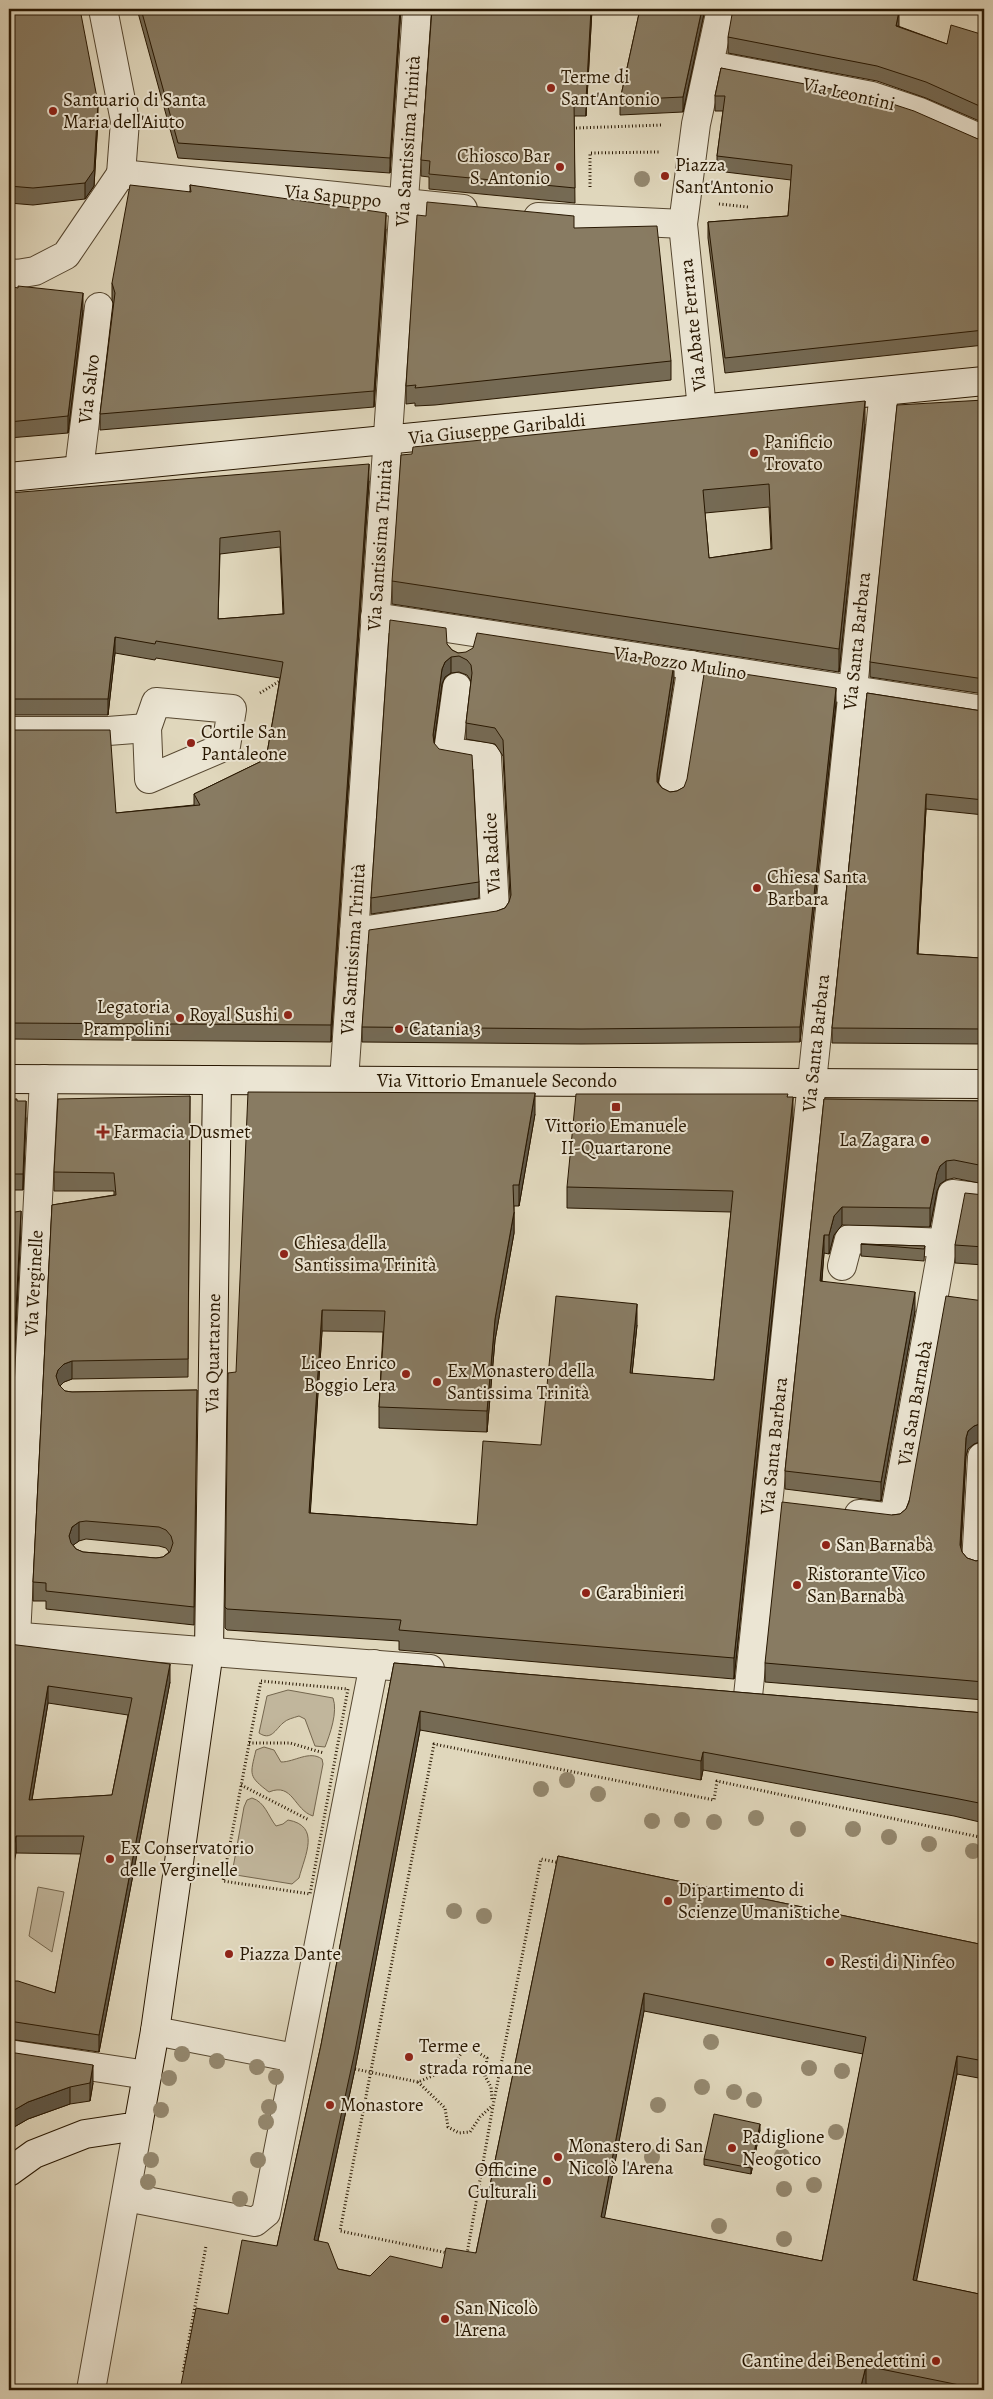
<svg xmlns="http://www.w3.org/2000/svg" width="993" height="2399" viewBox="0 0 993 2399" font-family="Alegreya,serif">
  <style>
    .green { fill: #c1b69c; stroke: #74664e }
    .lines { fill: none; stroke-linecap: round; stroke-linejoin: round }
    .street-casing { stroke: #564730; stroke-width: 30 }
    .secondary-casing { stroke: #281701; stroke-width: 30 }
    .path { stroke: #281701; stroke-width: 3; stroke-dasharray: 1 2.5; stroke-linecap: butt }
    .street { stroke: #ebe5d3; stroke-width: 28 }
    .secondary { stroke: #ebe5d3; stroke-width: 28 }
    .tree { fill: #94886f }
    .wall { fill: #756a54; stroke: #281701; fill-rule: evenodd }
    .shaded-wall { fill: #5f5645; stroke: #281701 }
    .building { fill: #887b62; stroke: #281701; fill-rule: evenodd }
    .poi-dot { fill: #8f2418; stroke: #ebe5d3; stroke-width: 2 }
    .labels { text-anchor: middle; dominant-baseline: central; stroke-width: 4; stroke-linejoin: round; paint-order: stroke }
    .poi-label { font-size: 19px; fill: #281701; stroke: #ebe5d3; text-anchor: start }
    .street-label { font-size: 19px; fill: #281701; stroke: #ebe5d3 }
  </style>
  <rect width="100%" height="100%" fill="#e0d7bc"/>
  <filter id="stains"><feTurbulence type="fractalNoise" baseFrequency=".004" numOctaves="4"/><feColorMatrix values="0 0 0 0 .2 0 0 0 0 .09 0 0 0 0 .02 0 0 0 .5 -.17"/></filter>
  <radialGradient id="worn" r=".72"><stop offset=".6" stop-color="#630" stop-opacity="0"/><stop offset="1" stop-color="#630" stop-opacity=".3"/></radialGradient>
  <!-- green -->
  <g class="green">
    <path d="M288 1690 333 1698C338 1712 330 1734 325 1747L315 1746 305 1719 299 1716C293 1718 287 1719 283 1723 275 1730 271 1741 259 1733L267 1696Z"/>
    <path d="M264 1747 274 1750 281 1762C295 1762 309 1750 322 1759L323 1764 313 1816C294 1810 293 1782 269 1792 248 1776 250 1775 256 1750Z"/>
    <path d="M252 1798C265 1802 268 1816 276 1826L283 1824 288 1820C321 1826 305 1855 299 1878L292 1884 236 1875 233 1868 244 1807 247 1800Z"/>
    <path d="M38 1887 64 1892 52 1952 29 1936Z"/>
  </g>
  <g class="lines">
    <!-- street casing -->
    <g class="street-casing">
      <g id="street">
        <path d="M103 9 125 121 121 174"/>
        <path d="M709 65 872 96 920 112 984 140"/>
        <path d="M121 174 463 209"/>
        <path d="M538 217 683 224"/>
        <path d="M9 273 17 274 35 271 66 255 121 174"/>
        <path d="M702 409 683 224 696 124 721 9"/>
        <path d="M79 470 99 307"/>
        <path d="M375 617 984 710"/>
        <path d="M156 702 232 709 226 746 149 779 147 728Z"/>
        <path d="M9 731H108L147 728"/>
        <path d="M672 792 692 665"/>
        <path d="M354 932 495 911 487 757 448 752 457 687"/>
        <path d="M344 1081 417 9"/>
        <path d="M842 1266 849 1239 945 1243"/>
        <path d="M859 1514 894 1518 952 1194 984 1198"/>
        <path d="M976 1564 982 1457 984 1458"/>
        <path d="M9 1636 430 1669"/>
        <path d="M16 1637 44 1079"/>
        <path d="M748 1696 884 391"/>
        <path d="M155 2031 295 2058"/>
        <path d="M9 2054 147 2075"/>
        <path d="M126 2197 255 2222 266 2213 374 1664"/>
        <path d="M91 2390 138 2126"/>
      </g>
    </g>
    <!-- secondary casing -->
    <g class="secondary-casing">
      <g id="secondary">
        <path d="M9 477 984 381"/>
        <path d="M9 1079 984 1084"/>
        <path d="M9 2172 34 2154 85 2134 138 2126 155 2031 209 1651 217 1080"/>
      </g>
    </g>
    <!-- path -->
    <g class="path">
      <path d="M576 128 663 125"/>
      <path d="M590 187V153L659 152"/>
      <path d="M719 204 748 207"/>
      <path d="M260 693 283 679"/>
      <path d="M261 1681 348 1689 310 1894 223 1881Z"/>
      <path d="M249 1743H290L324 1753"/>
      <path d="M241 1785 309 1820"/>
      <path d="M355 2069 418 2082 451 2068 463 2051 474 2050 487 2058 485 2076 491 2087 492 2100"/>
      <path d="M418 2082 445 2108 448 2127 459 2133 470 2132 480 2117 492 2106"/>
      <path d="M448 2253 340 2231 434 1744 714 1800 717 1781 984 1838"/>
      <path d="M467 2254 493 2106 541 1859 560 1863"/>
      <path d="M183 2372 206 2246"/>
    </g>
    <!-- street -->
    <use href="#street" class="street"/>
    <!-- secondary -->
    <use href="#secondary" class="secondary"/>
  </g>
  <!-- trees -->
  <g class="tree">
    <circle cx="642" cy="179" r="8"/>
    <circle cx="567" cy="1780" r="8"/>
    <circle cx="541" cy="1789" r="8"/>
    <circle cx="598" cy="1794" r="8"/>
    <circle cx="756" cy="1818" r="8"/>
    <circle cx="682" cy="1820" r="8"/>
    <circle cx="652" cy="1821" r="8"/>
    <circle cx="714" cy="1822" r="8"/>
    <circle cx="798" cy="1829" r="8"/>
    <circle cx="853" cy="1829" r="8"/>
    <circle cx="889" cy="1837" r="8"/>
    <circle cx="929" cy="1844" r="8"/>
    <circle cx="973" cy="1851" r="8"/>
    <circle cx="454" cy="1911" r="8"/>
    <circle cx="484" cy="1916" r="8"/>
    <circle cx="711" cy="2042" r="8"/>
    <circle cx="182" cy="2054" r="8"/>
    <circle cx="217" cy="2061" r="8"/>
    <circle cx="257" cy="2067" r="8"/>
    <circle cx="809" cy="2068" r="8"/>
    <circle cx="842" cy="2071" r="8"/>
    <circle cx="276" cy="2077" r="8"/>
    <circle cx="169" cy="2078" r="8"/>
    <circle cx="702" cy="2087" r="8"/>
    <circle cx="734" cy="2092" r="8"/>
    <circle cx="754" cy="2100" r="8"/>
    <circle cx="658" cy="2105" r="8"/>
    <circle cx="269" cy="2107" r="8"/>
    <circle cx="161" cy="2110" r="8"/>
    <circle cx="266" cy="2122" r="8"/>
    <circle cx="836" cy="2132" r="8"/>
    <circle cx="782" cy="2156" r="8"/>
    <circle cx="652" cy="2157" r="8"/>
    <circle cx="151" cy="2160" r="8"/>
    <circle cx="258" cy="2160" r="8"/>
    <circle cx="148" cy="2182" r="8"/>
    <circle cx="814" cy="2185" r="8"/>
    <circle cx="784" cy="2189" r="8"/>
    <circle cx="240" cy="2199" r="8"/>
    <circle cx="719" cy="2226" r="8"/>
    <circle cx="784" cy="2239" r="8"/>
  </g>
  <!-- wall -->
  <g class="wall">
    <path d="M9 9 98 119 94 186 85 199 33 205 9 203Z"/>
    <path d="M137 9H401L390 173 178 158Z"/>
    <path d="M432 9H592L586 116H574L575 203 429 189V177L421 176V160Z"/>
    <path d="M640 9H705L683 112 620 115V100Z"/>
    <path d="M898 26 947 44 984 35V123L926 98 877 81 728 53V37Z"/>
    <path d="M721 68 978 139 984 140V345L725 373 708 238V222L788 216 791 180 717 171V156L723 111H715V96Z"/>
    <path d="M190 185 386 229 374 407 100 430V414L113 303 112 300V283L190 191Z"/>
    <path d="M426 216 574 228 671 361V380L435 405 415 406V403L406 404V386Z"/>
    <path d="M9 286 83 310 68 433 9 438Z"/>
    <path d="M984 400V694L870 677V662Z"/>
    <path d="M865 424 839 672 392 604V581ZM769 507 771 549 709 558 705 513Z"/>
    <path d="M369 481 331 1042 9 1039V730L116 813 194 805V794L266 759 280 678 156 658 155 660 115 653 108 715H9V493ZM280 547 283 614 218 619 220 554Z"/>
    <path d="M447 644 452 650 458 653 674 678 658 782 662 788 670 792 677 791 836 703 800 1042 581 1044 362 1042V1027L497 911 505 908 509 902 510 898 503 756 495 744 466 739V723L471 681 467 675 459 672 451 673 445 677 442 684 434 743 479 882V898L371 914V898Z"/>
    <path d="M867 693 982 711 984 710V815L926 809 918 954 981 958 984 859V1044L832 1043V1028Z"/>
    <path d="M190 1096 188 1377 72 1379 64 1382 60 1386 65 1391 72 1392 197 1390 194 1625 46 1609V1601H33V1582L52 1205 114 1195V1191H54V1172ZM86 1539 159 1546 166 1548 169 1552 163 1557 156 1558 83 1552 76 1549 73 1545 79 1541Z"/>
    <path d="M788 1097 793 1118 734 1679 399 1650V1641L227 1630 225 1628V1607L236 1372 535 1114 519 1206H514V1233L495 1340 487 1432 379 1428V1407L383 1332 322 1331 310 1513 477 1525 637 1325 632 1374 714 1380 731 1212 567 1208V1187Z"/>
    <path d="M9 1099 17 1101 26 1118 23 1190H9Z"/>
    <path d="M824 1099 984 1101V1184L954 1178 946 1180 940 1184 937 1191 930 1227 842 1225 834 1235 829 1254 824 1253 822 1281 915 1311 881 1501 785 1489V1471Z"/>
    <path d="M983 1195H984V1265L955 1263V1245Z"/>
    <path d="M861 1244 925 1246 924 1261 861 1256Z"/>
    <path d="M984 1301V1442L982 1441 974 1444 968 1449 966 1456 961 1549 962 1552 967 1558 976 1561 984 1559V1700L765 1682V1663L892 1515 900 1514 906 1509Z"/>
    <path d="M9 1644 170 1682 99 2052 9 2039V1981L55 1993 81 1854 16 1853ZM48 1703 128 1715 112 1795 32 1800Z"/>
    <path d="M394 1663 984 1713V1823L954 1816 703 1770 701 1780 420 1730 355 2069 318 2241 338 2269 370 2276 442 2268 476 2253 558 1856 984 1945V2079L957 2074 916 2281 984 2295V2390H897L866 2384 864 2390H180L228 2314 277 2246 321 2045ZM644 2011 863 2054 822 2261 604 2218Z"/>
    <path d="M9 2052 93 2083 90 2101 70 2104 28 2119 9 2130Z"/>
    <path d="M760 2130 751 2174 704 2165V2159Z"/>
  </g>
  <!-- shaded-wall -->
  <g class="shaded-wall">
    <path d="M400 9H401L390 173V158Z"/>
    <path d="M591 9H592L586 116V100Z"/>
    <path d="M702 9H705L683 112V97Z"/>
    <path d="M899 11V26H896Z"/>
    <path d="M98 103V119L94 186 85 199V183Z"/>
    <path d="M386 213V229L374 407V391Z"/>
    <path d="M83 293V310L68 433V416Z"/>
    <path d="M865 401V424L839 672V649Z"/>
    <path d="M369 464V481L331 1042V1025Z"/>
    <path d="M115 637V653L108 715V699Z"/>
    <path d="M451 657V673L445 677 442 684 433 750V735L442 669 445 662Z"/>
    <path d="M674 663V678L657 790V774Z"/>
    <path d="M836 688V703L800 1042V1027Z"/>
    <path d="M926 794V809L917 969V954Z"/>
    <path d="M535 1093V1114L519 1206V1185Z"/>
    <path d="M793 1097V1118L734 1679V1658Z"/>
    <path d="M26 1101V1118L23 1190V1174Z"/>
    <path d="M946 1161V1180L940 1184 937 1191 930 1227V1208L937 1173 940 1166Z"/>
    <path d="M842 1207V1225L834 1235 829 1254V1235L834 1216Z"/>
    <path d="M21 1211V1229L9 1470V1451Z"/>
    <path d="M514 1212V1233L495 1340 487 1432V1411L495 1319Z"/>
    <path d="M824 1235V1253L820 1299V1281Z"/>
    <path d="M915 1292V1311L881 1501V1482Z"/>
    <path d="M637 1304V1325L630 1394V1373Z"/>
    <path d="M322 1310V1331L309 1534V1513Z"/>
    <path d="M72 1361V1379L64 1382 58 1388 56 1376 58 1370 64 1364Z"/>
    <path d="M982 1423V1441L974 1444 968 1449 966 1456 960 1563V1545L966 1438 968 1431 974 1426Z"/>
    <path d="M79 1522V1541L72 1546 69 1554V1536L72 1527Z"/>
    <path d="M170 1664V1682L99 2052V2035Z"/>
    <path d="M48 1686V1703L29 1817V1800Z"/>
    <path d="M420 1711V1730L355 2069 314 2258V2240Z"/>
    <path d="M703 1752V1770L701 1780V1761Z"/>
    <path d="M16 1836V1853L9 1888V1871Z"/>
    <path d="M644 1993V2011L601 2236V2217Z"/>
    <path d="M957 2056V2074L913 2299V2280Z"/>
    <path d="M93 2065V2083L90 2101V2083Z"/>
    <path d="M70 2087V2104L28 2119 9 2130V2113L28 2102Z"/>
    <path d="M760 2124V2130L751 2174V2168Z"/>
    <path d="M866 2366V2384L864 2390H860Z"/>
  </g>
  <!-- building -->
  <g class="building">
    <path d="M9 9H80L98 103 94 170 85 183 33 188 9 186Z"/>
    <path d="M141 9H400L390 158 178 143Z"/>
    <path d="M432 9H591L586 100 574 101 575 188 429 174 430 161 421 160Z"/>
    <path d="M640 9H702L683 97 620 100Z"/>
    <path d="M733 9H891L899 11 896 26 947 44 951 25 984 35V108L926 82 877 66 728 37Z"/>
    <path d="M721 68 868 96 914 111 978 139 984 140V330L725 358 708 222 788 216 792 165 717 156 725 96H715Z"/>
    <path d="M130 185 191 192 190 185 386 213 374 391 100 414 115 293 112 283Z"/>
    <path d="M427 202 574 216V228L657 226 671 361 435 386 415 388 416 385 406 386 417 215 426 216Z"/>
    <path d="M9 286 18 288V286L83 293 68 416 9 422Z"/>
    <path d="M984 400V679L870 662 897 405Z"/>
    <path d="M865 401 839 649 392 581 401 455 412 454 413 447ZM769 484 772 549 709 558 703 490Z"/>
    <path d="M369 464 331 1025 9 1023V730H110L116 813 200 805 194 794 266 759 283 662 156 641 155 644 115 637 108 699H9V493ZM280 531 284 614 218 619 220 538Z"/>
    <path d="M390 620 446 628 447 644 452 650 458 653 466 652 473 648 477 633 674 663 657 774V782L662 788 670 792 677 791 684 787 687 779 705 668 836 688 800 1027 581 1029 362 1027 369 930 497 911 505 908 509 902 511 895 503 740 495 728 466 723 472 673 471 665 467 660 459 656 451 657 445 662 442 669 433 735 434 743 439 749 472 755 479 882 371 898Z"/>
    <path d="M867 693 982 711 984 710V800L926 794 917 954 981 958 983 859H984V1029L832 1028Z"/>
    <path d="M248 1092 535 1093 519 1185H513L514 1212 495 1319 487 1411 379 1407 385 1311 322 1310 309 1513 477 1525 483 1441 541 1445 556 1296 637 1304 630 1373 714 1380 733 1191 567 1187 576 1094H788L787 1097H793L734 1658 399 1630 401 1620 227 1609 225 1607 228 1373 236 1372Z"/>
    <path d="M190 1096 188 1359 72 1361 64 1364 58 1370 56 1376 59 1385 65 1391 72 1392 197 1390 194 1607 46 1591V1583L33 1582 52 1205 116 1195 114 1173 54 1172 58 1099ZM86 1521 159 1527 166 1530 171 1536 173 1543 170 1552 163 1557 156 1558 83 1552 76 1549 71 1543 69 1536 72 1527 79 1522Z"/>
    <path d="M9 1099H17V1101H26L23 1174H9Z"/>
    <path d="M824 1099 984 1101V1166L954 1160 946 1161 940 1166 937 1173 930 1208 842 1207 834 1216 829 1235H824L820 1281 915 1292 881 1482 785 1471Z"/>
    <path d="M965 1193 984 1195V1247L955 1245Z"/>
    <path d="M21 1211 9 1451V1213Z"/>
    <path d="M861 1244 925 1246 924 1249Z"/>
    <path d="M946 1296 984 1301V1424L982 1423 974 1426 968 1431 966 1438 960 1545 962 1552 967 1558 976 1561 984 1559V1682L765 1663 782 1502 892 1515 900 1514 906 1509 909 1502Z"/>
    <path d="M9 1644 170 1664 99 2035 9 2021V1981H18L55 1993 84 1836H16L9 1871ZM48 1686 132 1698 112 1795 29 1800Z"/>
    <path d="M394 1663 984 1713V1804L954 1798 703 1752 701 1761 420 1711 355 2051 314 2240 328 2243 338 2269 370 2276 390 2256 442 2268 446 2248 476 2253 558 1856 984 1945V2061L957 2056 913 2280 984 2295V2390L866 2366 860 2390H180L196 2308 228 2314 242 2240 277 2246 321 2045ZM644 1993 866 2037 822 2261 601 2217Z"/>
    <path d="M9 2052 93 2065 90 2083 70 2087 28 2102 9 2113Z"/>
    <path d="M714 2114 760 2124 751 2168 704 2159Z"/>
  </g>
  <!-- markers -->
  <g class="poi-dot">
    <circle cx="551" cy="88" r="5"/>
    <circle cx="53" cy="111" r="5"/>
    <circle cx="560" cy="167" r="5"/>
    <circle cx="665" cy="176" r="5"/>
    <circle cx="754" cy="453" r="5"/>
    <circle cx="191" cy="743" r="5"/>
    <circle cx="757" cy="888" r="5"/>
    <circle cx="288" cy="1015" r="5"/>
    <circle cx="180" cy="1018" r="5"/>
    <circle cx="399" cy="1029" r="5"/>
    <rect x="611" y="1102" width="10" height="10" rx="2.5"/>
    <path d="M100.5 1124.5h5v5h5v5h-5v5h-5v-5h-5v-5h5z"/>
    <circle cx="925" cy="1140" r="5"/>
    <circle cx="284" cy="1254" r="5"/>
    <circle cx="406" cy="1374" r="5"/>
    <circle cx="437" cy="1382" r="5"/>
    <circle cx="826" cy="1545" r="5"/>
    <circle cx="797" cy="1585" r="5"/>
    <circle cx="586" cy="1593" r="5"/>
    <circle cx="110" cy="1859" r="5"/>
    <circle cx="668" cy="1901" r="5"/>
    <circle cx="229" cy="1954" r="5"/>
    <circle cx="830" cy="1962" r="5"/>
    <circle cx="409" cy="2057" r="5"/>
    <circle cx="330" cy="2105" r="5"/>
    <circle cx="732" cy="2148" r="5"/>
    <circle cx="558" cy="2157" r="5"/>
    <circle cx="547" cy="2181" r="5"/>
    <circle cx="445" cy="2319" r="5"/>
    <circle cx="936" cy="2361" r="5"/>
  </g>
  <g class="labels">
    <!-- poi labels -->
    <g class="poi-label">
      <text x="561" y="77">Terme di<tspan x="561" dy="22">Sant'Antonio</tspan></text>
      <text x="63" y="100">Santuario di Santa<tspan x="63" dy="22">Maria dell'Aiuto</tspan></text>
      <text x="550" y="156" text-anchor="end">Chiosco Bar<tspan x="550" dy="22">S. Antonio</tspan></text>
      <text x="675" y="165">Piazza<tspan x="675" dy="22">Sant'Antonio</tspan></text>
      <text x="764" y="442">Panificio<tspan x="764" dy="22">Trovato</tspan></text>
      <text x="201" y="732">Cortile San<tspan x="201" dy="22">Pantaleone</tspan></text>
      <text x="767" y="877">Chiesa Santa<tspan x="767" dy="22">Barbara</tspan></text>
      <text x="170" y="1007" text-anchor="end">Legatoria<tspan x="170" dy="22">Prampolini</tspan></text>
      <text x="278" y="1015" text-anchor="end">Royal Sushi</text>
      <text x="409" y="1029">Catania 3</text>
      <text x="616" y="1126" text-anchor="middle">Vittorio Emanuele<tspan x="616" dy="22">II-Quartarone</tspan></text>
      <text x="113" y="1132">Farmacia Dusmet</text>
      <text x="915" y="1140" text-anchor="end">La Zagara</text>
      <text x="294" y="1243">Chiesa della<tspan x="294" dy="22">Santissima Trinità</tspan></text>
      <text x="396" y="1363" text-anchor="end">Liceo Enrico<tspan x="396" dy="22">Boggio Lera</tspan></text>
      <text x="447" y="1371">Ex Monastero della<tspan x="447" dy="22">Santissima Trinità</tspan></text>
      <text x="836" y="1545">San Barnabà</text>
      <text x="807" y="1574">Ristorante Vico<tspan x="807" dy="22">San Barnabà</tspan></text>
      <text x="596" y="1593">Carabinieri</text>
      <text x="120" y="1848">Ex Conservatorio<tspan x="120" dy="22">delle Verginelle</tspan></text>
      <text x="678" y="1890">Dipartimento di<tspan x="678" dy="22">Scienze Umanistiche</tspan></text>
      <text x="239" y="1954">Piazza Dante</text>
      <text x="840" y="1962">Resti di Ninfeo</text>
      <text x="419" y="2046">Terme e<tspan x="419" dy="22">strada romane</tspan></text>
      <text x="340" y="2105">Monastore</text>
      <text x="742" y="2137">Padiglione<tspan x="742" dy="22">Neogotico</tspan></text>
      <text x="568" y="2146">Monastero di San<tspan x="568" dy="22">Nicolò l'Arena</tspan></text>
      <text x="537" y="2170" text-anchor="end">Officine<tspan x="537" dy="22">Culturali</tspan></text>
      <text x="455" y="2308">San Nicolò<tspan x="455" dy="22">l'Arena</tspan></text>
      <text x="926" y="2361" text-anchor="end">Cantine dei Benedettini</text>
    </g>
    <!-- street labels -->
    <g class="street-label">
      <text transform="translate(849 94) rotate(13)">Via Leontini</text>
      <text transform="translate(408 141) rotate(-86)">Via Santissima Trinità</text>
      <text transform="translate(333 196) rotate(6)">Via Sapuppo</text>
      <text transform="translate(693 325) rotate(-96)">Via Abate Ferrara</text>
      <text transform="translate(89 389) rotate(-83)">Via Salvo</text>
      <text transform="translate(497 429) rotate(-6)">Via Giuseppe Garibaldi</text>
      <text transform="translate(380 545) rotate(-86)">Via Santissima Trinità</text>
      <text transform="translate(857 641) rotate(-84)">Via Santa Barbara</text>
      <text transform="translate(680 663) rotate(9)">Via Pozzo Mulino</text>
      <text transform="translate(492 853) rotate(-93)">Via Radice</text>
      <text transform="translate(353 949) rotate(-86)">Via Santissima Trinità</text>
      <text transform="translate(816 1043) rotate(-84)">Via Santa Barbara</text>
      <text x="497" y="1081">Via Vittorio Emanuele Secondo</text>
      <text transform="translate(34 1283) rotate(-87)">Via Verginelle</text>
      <text transform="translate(213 1353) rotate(-89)">Via Quartarone</text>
      <text transform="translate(915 1403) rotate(-80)">Via San Barnabà</text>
      <text transform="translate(774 1446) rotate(-84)">Via Santa Barbara</text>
    </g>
  </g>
  <!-- margin -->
  <rect width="993" height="2399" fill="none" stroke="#e0d7bc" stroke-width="30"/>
  <rect x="10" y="10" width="973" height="2379" fill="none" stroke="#281701" stroke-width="2.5"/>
  <rect x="15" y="15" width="963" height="2369" fill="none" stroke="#281701"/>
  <rect width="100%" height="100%" filter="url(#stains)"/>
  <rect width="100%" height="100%" fill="url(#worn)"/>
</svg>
